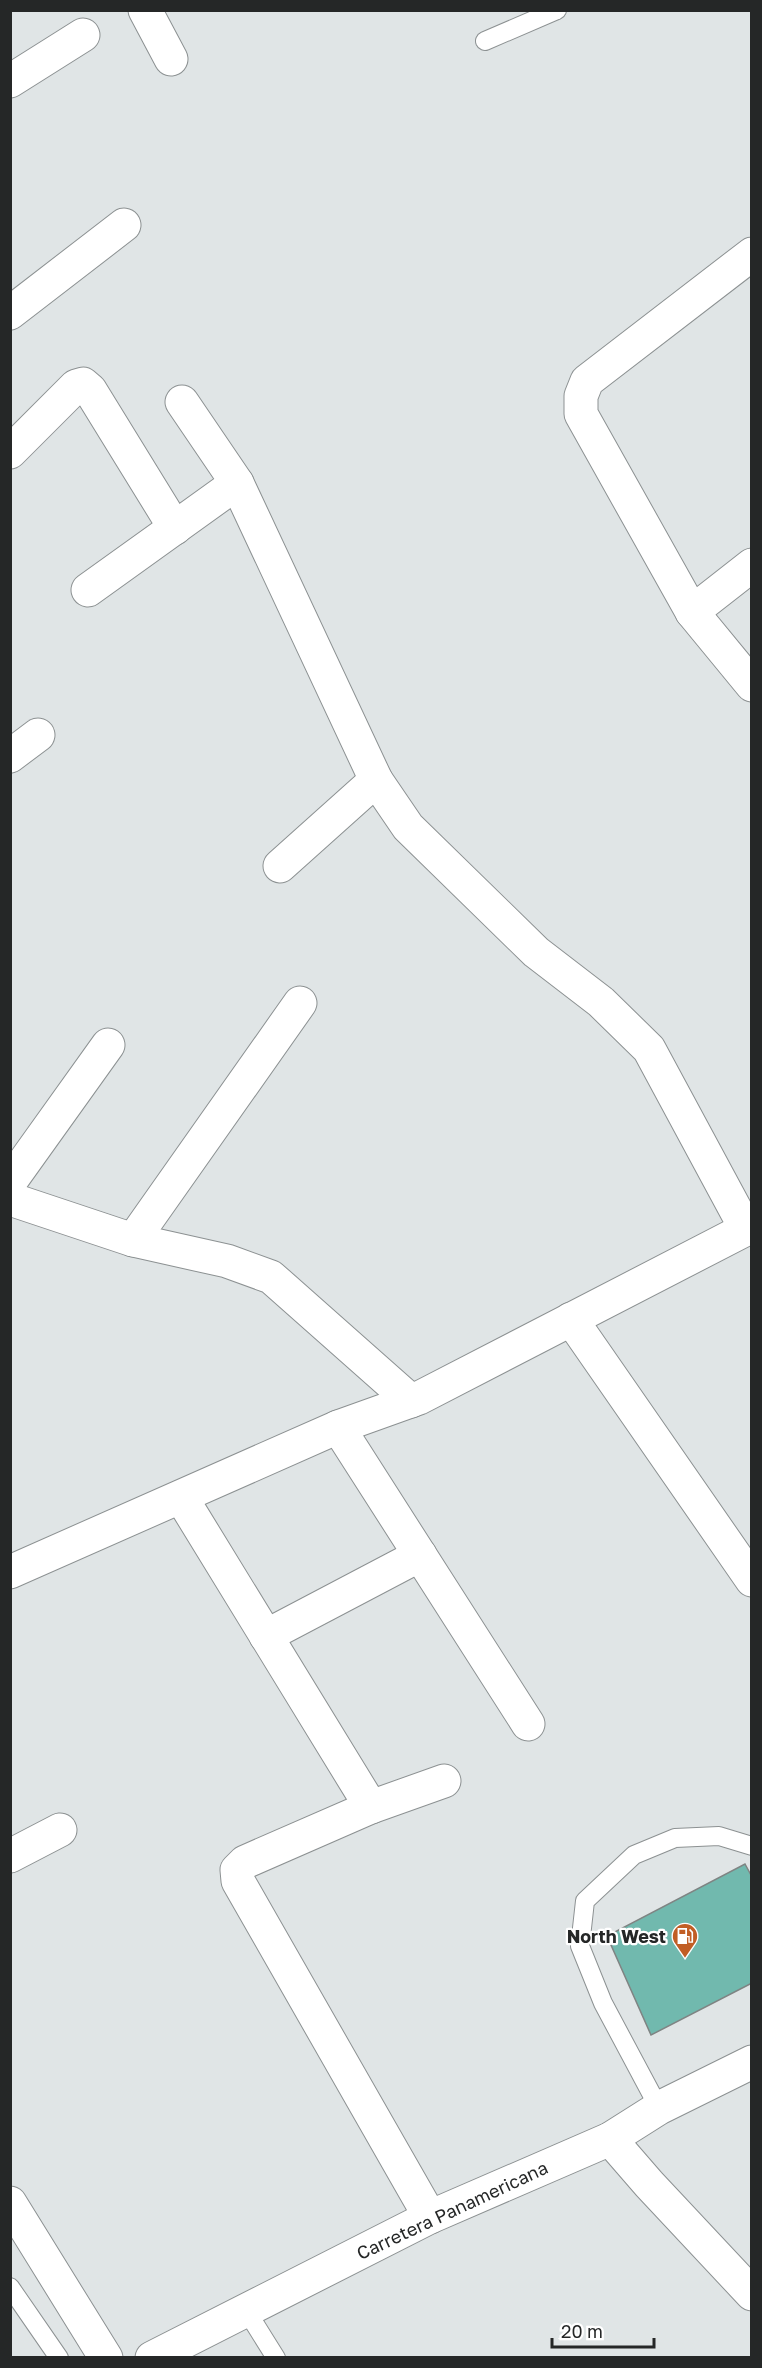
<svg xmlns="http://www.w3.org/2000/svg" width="762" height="2368" viewBox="0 0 762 2368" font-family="'Golos Text',sans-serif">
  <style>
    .building { fill: #71b9ae; stroke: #7f8483; stroke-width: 1.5 }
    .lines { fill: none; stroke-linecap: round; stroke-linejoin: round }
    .service-casing { stroke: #8c9192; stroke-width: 20 }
    .minor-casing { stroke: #8c9192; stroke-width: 35 }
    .primary-casing { stroke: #8c9192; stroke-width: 35 }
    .service { stroke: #fff; stroke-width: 18 }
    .minor { stroke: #fff; stroke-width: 33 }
    .primary { stroke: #fff; stroke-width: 33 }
    .labels { text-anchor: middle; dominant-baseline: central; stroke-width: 4.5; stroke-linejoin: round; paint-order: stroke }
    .poi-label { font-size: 18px; font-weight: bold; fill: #252727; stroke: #fff; text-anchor: end }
    .street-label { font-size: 18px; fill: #252727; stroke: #fff }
  </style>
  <rect width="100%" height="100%" fill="#e0e5e6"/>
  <!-- building -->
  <path class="building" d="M745 1864 752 1877V1983L651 2035 607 1936Z"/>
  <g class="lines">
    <!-- service casing -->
    <g class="service-casing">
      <g id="service">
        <path d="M485 41 557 10"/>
        <path d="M659 2108 603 2003 580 1946 585 1901 634 1855 675 1838 719 1836 752 1846"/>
        <path d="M10 2287 59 2358"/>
        <path d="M246 2310 276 2358"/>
      </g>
    </g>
    <!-- minor casing -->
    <g class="minor-casing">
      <g id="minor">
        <path d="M145 10 171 59"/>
        <path d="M10 81 83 35"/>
        <path d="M752 254 587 381 581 396V414L692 612 752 685"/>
        <path d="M10 313 124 225"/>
        <path d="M182 402 237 483 376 780 408 827 536 952 601 1002 649 1049 746 1229"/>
        <path d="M10 452 76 386 83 384 90 390 175 528"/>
        <path d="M88 590 237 483"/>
        <path d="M692 612 752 565"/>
        <path d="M10 756 38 735"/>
        <path d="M280 866 376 780"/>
        <path d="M10 1182 108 1045"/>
        <path d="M10 1199 133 1240 227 1261 271 1277 411 1401"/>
        <path d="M133 1240 300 1003"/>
        <path d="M571 1319 752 1580"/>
        <path d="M338 1427 528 1724"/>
        <path d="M181 1497 371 1807"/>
        <path d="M10 1572 338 1427 419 1398 752 1226"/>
        <path d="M266 1636 420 1555"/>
        <path d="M10 1856 60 1830"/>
        <path d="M610 2139 649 2184 752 2294"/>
        <path d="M10 2203 106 2358"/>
        <path d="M430 2217 238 1881 237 1870 245 1862 371 1807 444 1781"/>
      </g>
    </g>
    <!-- primary casing -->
    <g class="primary-casing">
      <path id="primary" d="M152 2358 430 2217 610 2139 659 2108 752 2062"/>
    </g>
    <!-- service -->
    <use href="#service" class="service"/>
    <!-- minor -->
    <use href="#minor" class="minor"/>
    <!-- primary -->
    <use href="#primary" class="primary"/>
  </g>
  <!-- icons -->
  <defs>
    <g id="fuel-pin" transform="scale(1.35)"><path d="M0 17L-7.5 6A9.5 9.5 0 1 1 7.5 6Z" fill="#c15e25" stroke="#fff"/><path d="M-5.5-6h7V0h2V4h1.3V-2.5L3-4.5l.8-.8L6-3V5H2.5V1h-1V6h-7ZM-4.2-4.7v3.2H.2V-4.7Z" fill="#fff"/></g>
  </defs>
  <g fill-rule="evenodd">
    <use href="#fuel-pin" x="685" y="1936"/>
  </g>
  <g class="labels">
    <!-- poi labels -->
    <g class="poi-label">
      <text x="666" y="1936">North West</text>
    </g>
    <!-- street labels -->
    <g class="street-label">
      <text transform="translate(452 2210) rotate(-25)">Carretera Panamericana</text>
    </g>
  </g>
  <!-- border -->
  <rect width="762" height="2368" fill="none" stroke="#252727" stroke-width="24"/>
  <!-- scale -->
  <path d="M552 2338v9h102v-9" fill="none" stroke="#252727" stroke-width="3"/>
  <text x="561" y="2338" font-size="18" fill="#252727" stroke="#ffffff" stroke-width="4.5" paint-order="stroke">20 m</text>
</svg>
